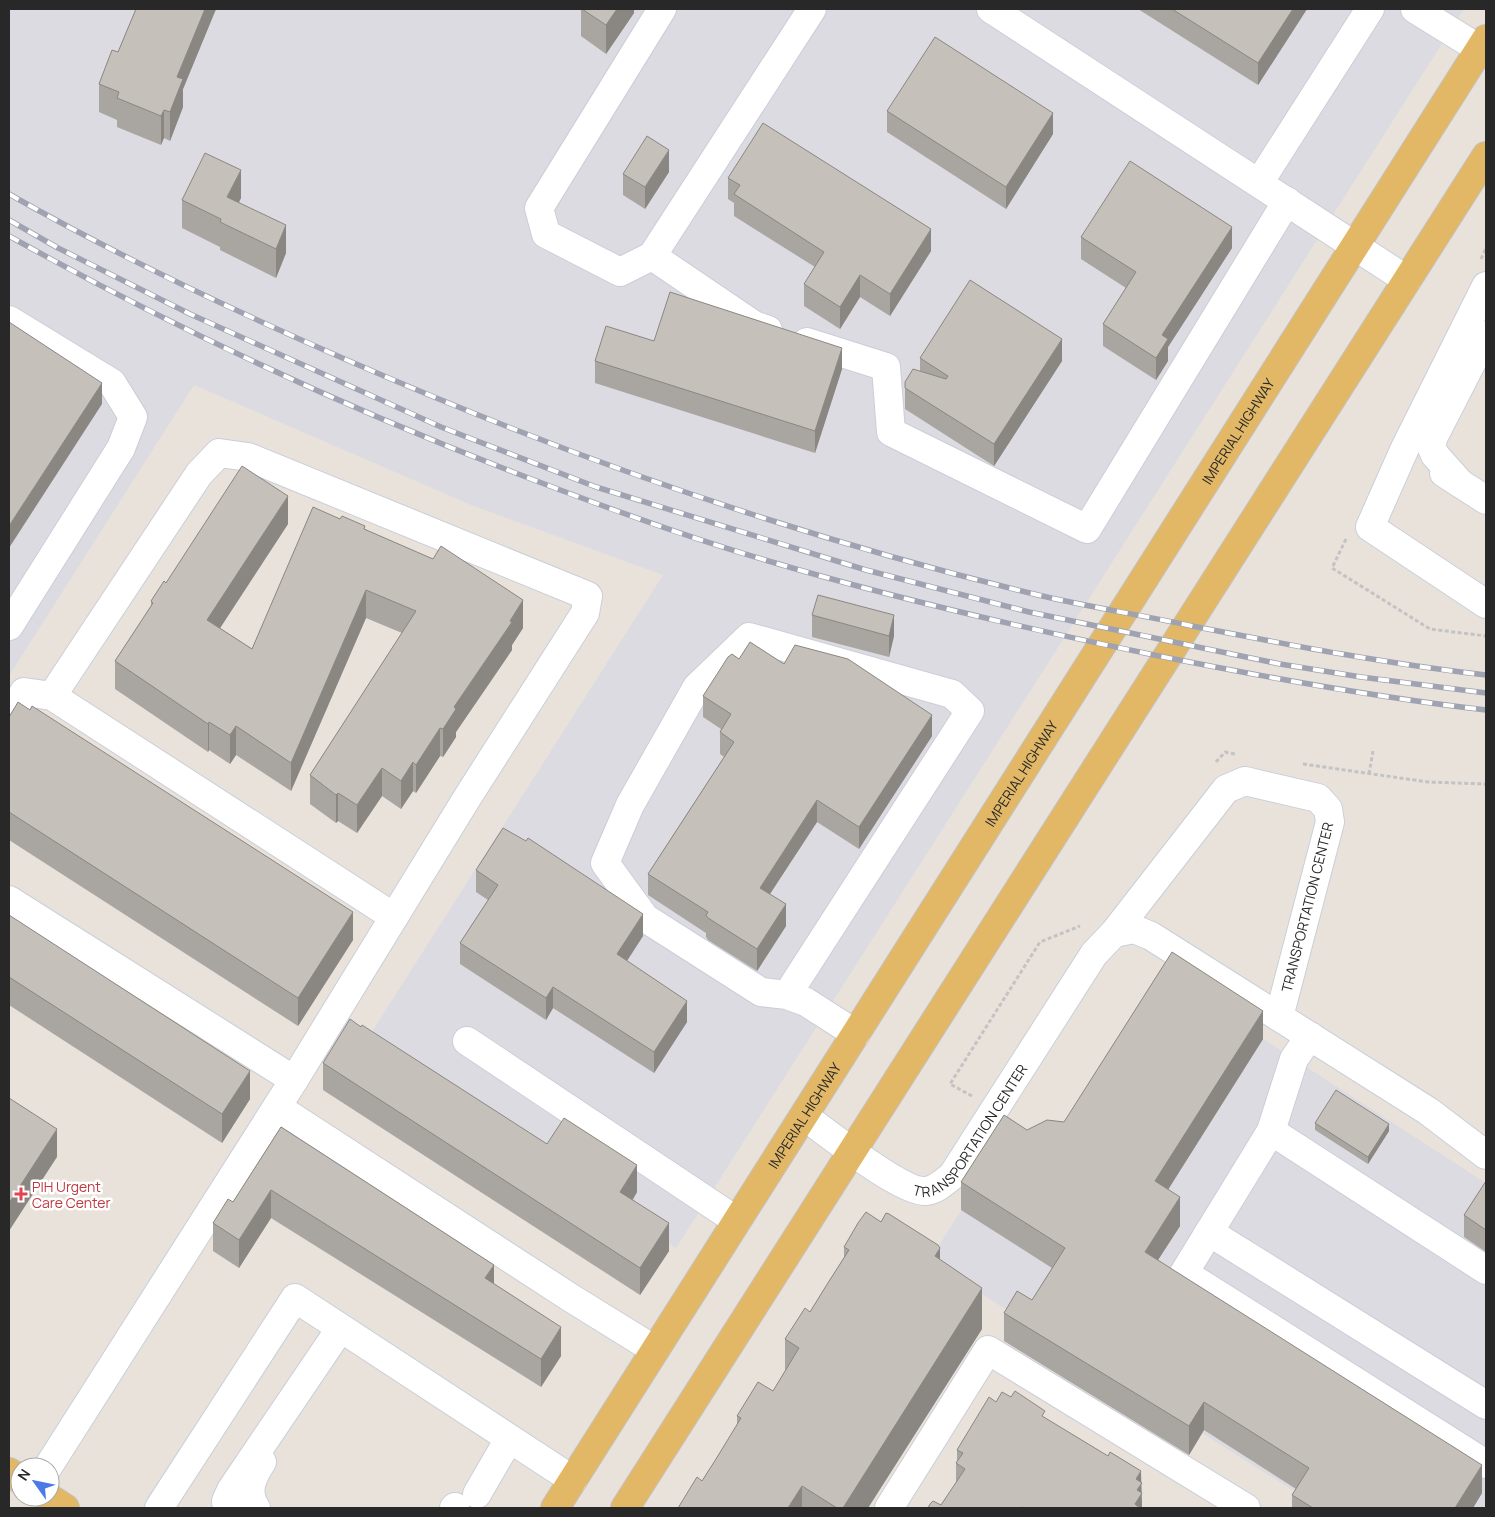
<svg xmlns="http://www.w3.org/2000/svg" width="1495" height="1517" viewBox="0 0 1495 1517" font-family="Manrope,sans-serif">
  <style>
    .industrial { fill: #dddbe2 }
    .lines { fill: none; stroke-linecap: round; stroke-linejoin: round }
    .minor-casing { stroke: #caced9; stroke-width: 30 }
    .major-casing { stroke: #c3c3c3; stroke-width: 30 }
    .path { stroke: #c3c3c3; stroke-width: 3; stroke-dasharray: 4 2.5; stroke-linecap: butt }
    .minor { stroke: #fff; stroke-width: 28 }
    .major { stroke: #e2b867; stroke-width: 28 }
    .rail-casing { stroke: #9fa3b1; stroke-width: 5.5 }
    .rail { stroke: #fff; stroke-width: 4; stroke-dasharray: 11; stroke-linecap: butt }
    .wall { fill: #a9a5a0 }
    .shaded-wall { fill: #8a8682 }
    .building { fill: #c5c0ba; stroke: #8a8682 }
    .health-dot { fill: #e0444e; stroke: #fff; stroke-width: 2 }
    .labels { text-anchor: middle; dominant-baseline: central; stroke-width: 5; stroke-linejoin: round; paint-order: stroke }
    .street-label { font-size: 14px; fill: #282828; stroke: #fff }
    .health-label { font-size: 14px; fill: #be3a42; stroke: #fff; text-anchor: start }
  </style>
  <rect width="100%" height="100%" fill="#e9e2db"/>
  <!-- industrial -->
  <g class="industrial">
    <path d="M9 9H1464L676 1248 364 1044 663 575 471 505 194 385 9 676Z"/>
    <path d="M1263 1039 1486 1183V1508H1321L929 1261 1004 1143 1028 1159Z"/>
  </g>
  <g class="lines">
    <!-- minor casing -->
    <g class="minor-casing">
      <g id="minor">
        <path d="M662 9 539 208 546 234 620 272 652 256 812 9"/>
        <path d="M991 9 1407 280"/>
        <path d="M1415 9 1486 53"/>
        <path d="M1259 183 1370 9"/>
        <path d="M652 256 754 325 768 330"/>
        <path d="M1486 286 1405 448 1370 527 1486 604"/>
        <path d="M9 320 112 383 133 417 121 448 9 626"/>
        <path d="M807 342 886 367 891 432 1087 529 1287 201"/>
        <path d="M1444 473 1486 500"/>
        <path d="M1460 483 1435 455 1431 446 1434 436 1486 335"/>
        <path d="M9 716 24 692 52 696 394 917"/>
        <path d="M9 900 294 1080"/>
        <path d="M1114 933 1134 929 1151 936 1428 1111 1486 1155"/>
        <path d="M787 995 970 711 952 694 749 637 697 687 630 805 605 863 645 918 761 992 787 995 806 1002 856 1034"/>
        <path d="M467 1041 737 1221"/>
        <path d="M277 1107 571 1298 655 1350"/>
        <path id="s1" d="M804 1116C826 1132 902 1193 926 1191 936 1190 944 1182 952 1176L1094 954 1114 933 1226 789 1245 781 1318 798 1328 809 1330 822 1279 1017"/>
        <path d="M1271 1131 1294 1059 1310 1036"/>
        <path d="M1209 1232 1486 1405"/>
        <path d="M1486 1270 1271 1131 1184 1273 1486 1464"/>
        <path d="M48 1467 294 1080 467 798 585 613 588 596 248 457 219 453 199 474 52 696"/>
        <path d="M477 1494 509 1439"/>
        <path d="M159 1508 295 1298 573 1480"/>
        <path d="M227 1508 226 1501 231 1490 340 1329"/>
        <path d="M256 1508C245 1493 252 1477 262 1462"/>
        <path d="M454 1508 455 1507"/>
        <path d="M889 1508 988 1350 1246 1508"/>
      </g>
    </g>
    <!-- major casing -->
    <g class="major-casing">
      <g id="major">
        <path d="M9 1472 20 1479"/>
        <path d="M48 1497 65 1508"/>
        <path id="s2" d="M555 1508 1486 39"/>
        <path d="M625 1508 1486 156"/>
      </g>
    </g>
    <!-- path -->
    <g class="path">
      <path d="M1481 259 1486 248"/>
      <path d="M1346 539 1332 568 1430 629 1486 636"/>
      <path d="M1216 762 1225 752 1235 754"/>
      <path d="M1303 764 1428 782 1486 784"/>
      <path d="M1369 774 1373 751"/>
      <path d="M972 1096 950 1084 1040 942 1080 926"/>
    </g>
    <!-- minor -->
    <use href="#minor" class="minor"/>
    <!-- major -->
    <use href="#major" class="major"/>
    <!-- rail casing -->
    <g class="rail-casing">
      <g id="rail">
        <path d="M9 194C118 256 232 310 347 360 571 458 801 538 1038 595 1089 607 1141 615 1192 626 1290 645 1387 664 1486 675"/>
        <path d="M9 220 58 248 190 314 441 427 596 487 866 570 1029 612 1280 664 1361 677 1486 693"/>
        <path d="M9 236C172 327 339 405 513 472 596 504 680 535 765 560 893 598 1023 628 1154 655 1264 677 1374 697 1486 710"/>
      </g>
    </g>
    <!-- rail -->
    <use href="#rail" class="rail"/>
  </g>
  <!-- wall -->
  <g class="wall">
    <path d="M136 9H216L183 89V107L170 141 164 138 161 145 117 127V120L99 112V84L118 52Z"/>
    <path d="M581 9H634V13L606 54 581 36Z"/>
    <path d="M1138 9H1307L1258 85Z"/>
    <path d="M887 111 1053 134 1006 209 887 132Z"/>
    <path d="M669 172 645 209 623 195V174Z"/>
    <path d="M728 178 931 251 890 316 860 297 840 329 804 306V284L815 267 734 216V203L728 199Z"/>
    <path d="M241 198 239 202 286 253 276 278 220 250V247L182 228V200Z"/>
    <path d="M1081 237 1232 248 1168 347V361L1156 380 1103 346V324L1126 288 1081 259Z"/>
    <path d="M654 341 842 369 815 453 595 383V361Z"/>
    <path d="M920 358 1062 361 994 466 905 409V382L920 371Z"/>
    <path d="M288 524 220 628 252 649 365 529 523 628 512 645V650L456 732V737L443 757 440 756 416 793 413 791 401 809 382 796 357 833 338 821 336 823 310 804V775L402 633 366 618 291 791 236 755 230 764 209 750 208 752 115 689V661L151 606V601L166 583Z"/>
    <path d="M812 615 894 636 889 657 812 637Z"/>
    <path d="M739 659 784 664 932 736 859 849 817 822 770 894 786 926 757 971 708 940 706 937V933L648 895V874L724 757 720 754V732L721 729 703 717V696Z"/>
    <path d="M9 717 353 940 298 1026 9 840Z"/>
    <path d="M476 870 643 936 627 961 687 1022 654 1073 553 1008 546 1020 460 964V943L488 900 476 892Z"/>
    <path d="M9 915 250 1099 222 1143 9 1005Z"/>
    <path d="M1263 1039 1168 1190 1180 1226 1158 1260 1482 1493 1473 1508H1292V1495L1296 1489 1204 1430 1189 1455 1004 1341V1313L1032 1300 1052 1268 961 1210V1182L1027 1130 1064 1122Z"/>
    <path d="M323 1063 547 1144 637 1192 633 1200 669 1251 640 1295 323 1090Z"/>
    <path d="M1315 1123 1389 1131 1368 1164 1315 1130Z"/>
    <path d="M281 1127 494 1284 561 1356 541 1387 271 1218 239 1268 213 1251V1223L233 1202Z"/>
    <path d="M1486 1181V1252L1464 1237V1215Z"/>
    <path d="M844 1247 940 1260 982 1329 868 1508H678L702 1481 737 1426V1416L773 1391 785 1371V1339L810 1312 826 1286 844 1258Z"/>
    <path d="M996 1402 1045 1418 1141 1482 1142 1508H928L941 1505 956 1483V1463L957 1462V1450Z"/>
  </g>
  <!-- shaded-wall -->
  <g class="shaded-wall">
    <path d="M205 9H216L183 89V107L170 141V112L177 77Z"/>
    <path d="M617 9H634V13L606 54V25Z"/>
    <path d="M1293 9H1307L1258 85V63Z"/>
    <path d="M164 110V138L161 145V116Z"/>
    <path d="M1053 113V134L1006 209V187Z"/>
    <path d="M669 150V172L645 209V187Z"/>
    <path d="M241 170V198L227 225V197Z"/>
    <path d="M286 225V253L276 278V249Z"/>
    <path d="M1232 227V248L1168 347V361L1156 380V358L1162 335Z"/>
    <path d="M931 229V251L890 316V294Z"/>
    <path d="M860 275V297L840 329V307Z"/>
    <path d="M1062 339V361L994 466V444Z"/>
    <path d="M842 348V369L815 453V431Z"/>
    <path d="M102 383V404L9 548V526Z"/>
    <path d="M288 496V524L207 648V620Z"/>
    <path d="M366 590V618L291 791V763Z"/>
    <path d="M523 600V628L512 645V650L456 732V737L443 757V729L454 707Z"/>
    <path d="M894 615V636L889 657V636Z"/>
    <path d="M932 715V736L859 849V827Z"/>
    <path d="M209 722V750L208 752V724Z"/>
    <path d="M236 726V755L230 764V735Z"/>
    <path d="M440 728V756L416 793V765Z"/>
    <path d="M413 762V791L401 809V781Z"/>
    <path d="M382 768V796L357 833V805Z"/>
    <path d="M338 793V821L336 823V795Z"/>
    <path d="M817 800V822L760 909V888Z"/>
    <path d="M786 904V926L757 971V949Z"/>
    <path d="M353 912V940L298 1026V998Z"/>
    <path d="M643 914V936L617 976V954Z"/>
    <path d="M553 987V1008L546 1020V998Z"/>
    <path d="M687 1001V1022L654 1073V1052Z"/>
    <path d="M1263 1011V1039L1155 1210V1181Z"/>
    <path d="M250 1071V1099L222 1143V1114Z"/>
    <path d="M1389 1124V1131L1368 1164V1157Z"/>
    <path d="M57 1129V1157L9 1231V1203Z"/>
    <path d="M637 1165V1192L620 1219V1192Z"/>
    <path d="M271 1190V1218L239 1268V1240Z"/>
    <path d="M1180 1197V1226L1145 1280V1252Z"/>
    <path d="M669 1223V1251L640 1295V1268Z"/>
    <path d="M940 1248V1288L935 1256Z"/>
    <path d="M494 1265V1293L485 1278Z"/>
    <path d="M982 1288V1329L868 1508H843Z"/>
    <path d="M561 1327V1356L541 1387V1359Z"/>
    <path d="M1204 1402V1430L1189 1455V1426Z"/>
    <path d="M1482 1465V1493L1473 1508H1455Z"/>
    <path d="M1141 1471 1142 1508H1135L1136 1479Z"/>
    <path d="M802 1486V1508H788Z"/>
  </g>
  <!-- building -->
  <g class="building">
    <path d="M136 9H205L177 77 183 79 170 112 164 110 161 116 117 98 119 92 99 84 112 50 118 52Z"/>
    <path d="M582 9H617L606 25Z"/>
    <path d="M1172 9H1293L1258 63Z"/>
    <path d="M935 37 1053 113 1006 187 887 111Z"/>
    <path d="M763 123 931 229 890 294 860 275 840 307 804 284 824 252 734 194 740 185 728 178Z"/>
    <path d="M647 136 669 150 645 187 623 174Z"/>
    <path d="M205 153 241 170 227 197 286 225 276 249 220 222 221 219 182 200Z"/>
    <path d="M1130 161 1232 227 1162 335 1168 339 1156 358 1103 324 1136 272 1081 237Z"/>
    <path d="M970 280 1062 339 994 444 905 388V382L913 369 946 379 948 376 920 358Z"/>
    <path d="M670 292 842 348 815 431 595 361 606 326 654 341Z"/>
    <path d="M9 322 102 383 9 526Z"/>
    <path d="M242 466 288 496 207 620 252 649 313 507 340 519 342 516 365 526 364 529 433 559 441 546 523 600 510 621 512 622 454 707 456 709 443 729 440 728 416 765 413 762 401 781 382 768 357 805 338 793 336 795 310 775 416 611 366 590 291 763 236 726 230 735 209 722 208 724 115 661 153 603 151 601 164 581 166 583Z"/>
    <path d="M818 595 894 615 889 636 812 615Z"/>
    <path d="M750 642 784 664 795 645 848 659 932 715 859 827 817 800 760 888 786 904 757 949 708 918 706 915 708 912 648 874 734 742 720 732 731 714 703 696 728 657 732 654 739 659Z"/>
    <path d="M18 702 30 710 32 706 353 912 298 998 9 812V717Z"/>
    <path d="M503 828 526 841 528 838 643 914 617 954 687 1001 654 1052 553 987 546 998 460 943 498 885 476 870Z"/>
    <path d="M9 915 250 1071 222 1114 9 977Z"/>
    <path d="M1172 952 1263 1011 1155 1181 1180 1197 1145 1252 1482 1465 1455 1508H1313L1292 1495 1309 1468 1204 1402 1189 1426 1004 1313 1017 1291 1032 1300 1065 1248 961 1182 1004 1115 1027 1130 1047 1120 1064 1122Z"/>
    <path d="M350 1019 361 1027 362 1025 547 1144 564 1118 637 1165 620 1192 669 1223 640 1268 323 1063Z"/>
    <path d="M1336 1090 1389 1124 1368 1157 1315 1123Z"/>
    <path d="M9 1098 57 1129 9 1203Z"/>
    <path d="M281 1127 494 1265 485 1278 561 1327 541 1359 271 1190 239 1240 213 1223 228 1199 233 1202Z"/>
    <path d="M1486 1181V1230L1464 1215Z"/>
    <path d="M866 1212 881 1222 886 1213 889 1214 938 1245 940 1248 935 1256 982 1288 843 1508H837L802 1486 788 1508H678L697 1477 702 1481 716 1459 741 1418 737 1416 758 1382 773 1391 799 1348 785 1339 805 1308 810 1312 826 1286 849 1250 844 1247 858 1223Z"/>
    <path d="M1015 1391 1045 1411 1042 1416 1108 1456 1110 1452 1141 1471 1136 1479 1142 1483 1137 1490 1142 1493 1135 1504 1140 1508H1024L1022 1507 1021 1508H928L930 1504 933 1501 941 1505 965 1469 956 1463 963 1453 957 1450 989 1397 996 1402 1002 1392 1011 1397Z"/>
  </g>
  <!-- markers -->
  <path class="health-dot" d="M18.5 1186.5h5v5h5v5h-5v5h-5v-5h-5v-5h5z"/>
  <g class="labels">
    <!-- street labels -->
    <g class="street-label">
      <text stroke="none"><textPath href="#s2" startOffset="1275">IMPERIAL HIGHWAY</textPath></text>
      <text stroke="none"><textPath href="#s2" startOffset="870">IMPERIAL HIGHWAY</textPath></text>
      <text transform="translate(1307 907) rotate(-76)">TRANSPORTATION CENTER</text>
      <text stroke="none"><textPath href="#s2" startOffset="465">IMPERIAL HIGHWAY</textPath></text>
      <text stroke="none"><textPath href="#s1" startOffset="219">TRANSPORTATION CENTER</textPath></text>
    </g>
    <!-- health labels -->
    <g class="health-label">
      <text x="32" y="1186">PIH Urgent<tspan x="32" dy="16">Care Center</tspan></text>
    </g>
  </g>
  <!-- border -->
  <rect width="1495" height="1517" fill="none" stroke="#282828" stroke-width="20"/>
  <!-- north arrow -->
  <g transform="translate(35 1482) rotate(303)"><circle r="24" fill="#ffffff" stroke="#a9a9a9"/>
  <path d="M0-4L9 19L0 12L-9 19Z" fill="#4a79e8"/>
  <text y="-8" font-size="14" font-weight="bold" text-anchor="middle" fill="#282828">N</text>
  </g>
</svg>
